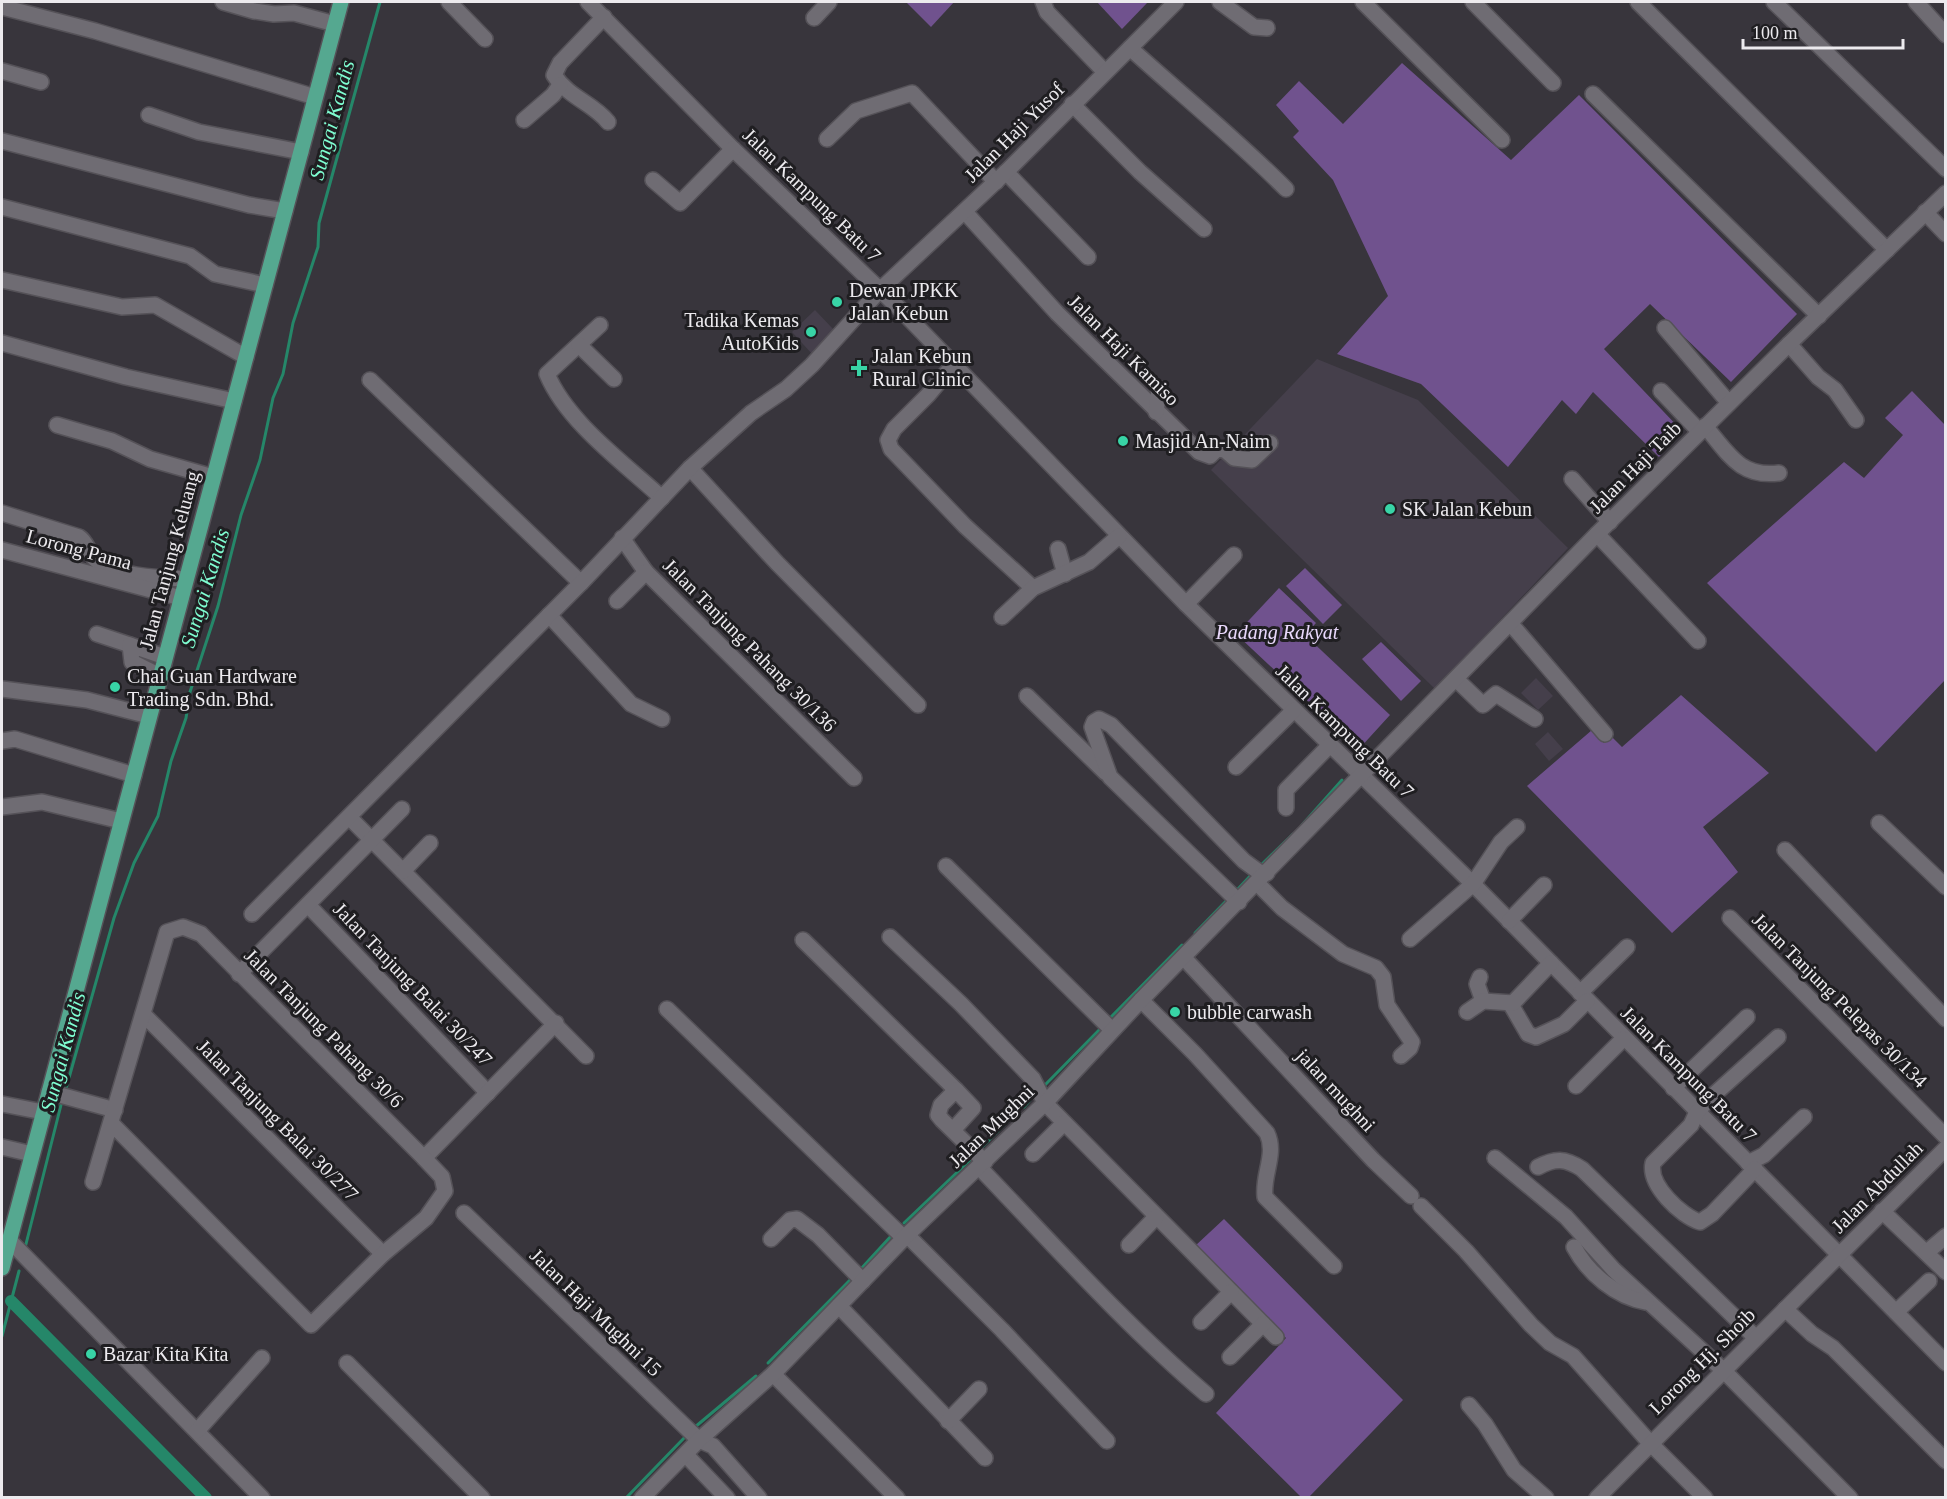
<svg xmlns="http://www.w3.org/2000/svg" width="1947" height="1499" viewBox="0 0 1947 1499" font-family="'Times New Roman',serif">
  <style>
    .built { fill: #453f4b }
    .green { fill: #70528e }
    .lines { fill: none; stroke-linecap: round; stroke-linejoin: round }
    .stream { stroke: #258769; stroke-width: 3 }
    .canal { stroke: #258769; stroke-width: 12 }
    .minor-casing { stroke: #555258; stroke-width: 18 }
    .major-casing { stroke: #555258; stroke-width: 18 }
    .minor { stroke: #6f6c73; stroke-width: 15 }
    .major { stroke: #55a890; stroke-width: 15 }
    .poi-dot { fill: #38d4a6; stroke: #1f1e21; stroke-width: 2 }
    .labels { text-anchor: middle; dominant-baseline: central; stroke-width: 6; stroke-linejoin: round; paint-order: stroke }
    .street-label { font-size: 20px; fill: #eceaee; stroke: #1f1e21 }
    .poi-label { font-size: 20px; fill: #eceaee; stroke: #1f1e21; text-anchor: start }
    .park-label { font-size: 20px; font-style: italic; fill: #e9d8fc; stroke: #1f1e21 }
    .water-label { font-size: 21px; font-style: italic; fill: #7ffdd1; stroke: #1f1e21 }
  </style>
  <rect width="100%" height="100%" fill="#38353c"/>
  <!-- built -->
  <g class="built">
    <path d="M815 310 833 329 830 333 832 336 813 355 792 332Z"/>
    <path d="M1317 359 1418 400 1568 548 1435 689 1211 470Z"/>
    <path d="M1536 678 1553 696 1538 710 1521 693Z"/>
    <path d="M1548 732 1563 749 1549 761 1535 744Z"/>
  </g>
  <!-- green -->
  <g class="green">
    <path d="M906 2H954L931 27Z"/>
    <path d="M1097 2H1148L1122 29Z"/>
    <path d="M1402 63 1511 160 1579 95 1797 314 1731 382 1650 304 1604 349 1682 431 1659 457 1593 392 1576 414 1562 400 1508 467 1421 384 1337 354 1388 296 1333 180 1293 137 1299 131 1276 105 1299 81 1343 124Z"/>
    <path d="M1912 391 1945 425V680L1876 752 1707 583 1844 462 1864 478 1903 435 1885 418Z"/>
    <path d="M1305 568 1342 605 1323 624 1286 586Z"/>
    <path d="M1279 588 1316 623 1305 635 1390 715 1359 749 1236 634Z"/>
    <path d="M1381 642 1421 681 1401 701 1362 659Z"/>
    <path d="M1681 695 1769 773 1703 827 1738 872 1672 933 1527 786 1592 730 1604 743 1611 736 1622 747Z"/>
    <path d="M1224 1219 1403 1400 1309 1497H1301L1216 1413 1286 1338 1195 1246Z"/>
  </g>
  <g class="lines">
    <!-- stream -->
    <g class="stream">
      <path d="M1302 825 1342 780"/>
      <path d="M1259 867 1293 834"/>
      <path d="M1236 891 1252 874"/>
      <path d="M1195 933 1229 898"/>
      <path d="M1109 1019 1182 945"/>
      <path d="M1043 1087 1103 1026"/>
      <path d="M65 1092 114 918 134 863 158 816 171 761 186 718 190 692 218 606 241 515 260 460 273 398 283 374 293 323 318 247 319 223 380 2"/>
      <path d="M1024 1107 1030 1100"/>
      <path d="M980 1149 1017 1112"/>
      <path d="M904 1223 970 1160"/>
      <path d="M25 1248 62 1101"/>
      <path d="M859 1271 892 1235"/>
      <path d="M2 1336 19 1271"/>
      <path d="M768 1363 852 1278"/>
      <path d="M695 1427 756 1376"/>
      <path d="M626 1498 686 1436"/>
    </g>
    <!-- canal -->
    <path class="canal" d="M11 1301 206 1498"/>
    <!-- minor casing -->
    <g class="minor-casing">
      <g id="minor">
        <path d="M223 2 254 11 274 14 294 13 335 24"/>
        <path d="M449 2 485 39"/>
        <path d="M588 2 733 149 901 310 1186 604 1473 884 1946 1363"/>
        <path d="M1043 2 1047 12 1104 71"/>
        <path d="M1220 2 1254 27 1267 28"/>
        <path d="M1363 2 1502 140"/>
        <path d="M1473 2 1553 83"/>
        <path d="M1638 2 1887 250"/>
        <path d="M1774 2 1946 169"/>
        <path d="M1916 2 1946 35"/>
        <path d="M2 7 95 31 315 97"/>
        <path d="M604 17 560 63 554 75C569 98 593 103 608 122"/>
        <path d="M814 18 829 2"/>
        <path d="M1130 48C1182 95 1236 139 1286 189"/>
        <path d="M2 71 41 82"/>
        <path d="M1593 94 1819 316"/>
        <path d="M1072 104 1140 172 1204 229"/>
        <path d="M149 115 199 132 301 152"/>
        <path d="M524 120 553 95 560 85"/>
        <path d="M827 139 856 111 912 93 996 182"/>
        <path d="M2 141 249 205 285 211"/>
        <path d="M1006 172 1088 257"/>
        <path d="M653 180 680 203 733 149"/>
        <path d="M2 207 190 256 215 274 265 285"/>
        <path d="M965 212 1057 313 1199 452 1210 456 1217 449 1225 450 1234 458 1252 460 1270 443"/>
        <path d="M1925 212 1946 234"/>
        <path d="M2 280 122 307 155 305 246 357"/>
        <path d="M600 325 547 374C567 422 624 463 662 498"/>
        <path d="M1665 328 1729 403"/>
        <path d="M2 343 126 377 234 401"/>
        <path d="M1789 344 1818 377 1835 390 1856 420"/>
        <path d="M579 345 614 379"/>
        <path d="M954 364 928 395 894 429 888 440 891 449 965 526 1033 588"/>
        <path d="M370 380 581 583"/>
        <path d="M1661 391 1700 432"/>
        <path d="M1156 412 1159 389"/>
        <path d="M57 425 112 441 150 459 213 477"/>
        <path d="M1705 426C1728 453 1740 478 1779 473"/>
        <path d="M690 468 777 563 918 705"/>
        <path d="M1572 479 1610 522"/>
        <path d="M2 513 79 537C87 542 88 552 95 559 115 577 161 578 186 579"/>
        <path d="M1597 534 1698 641"/>
        <path d="M622 538 646 572 854 778"/>
        <path d="M1058 549 1065 574"/>
        <path d="M2 550 181 598"/>
        <path d="M617 601 646 572"/>
        <path d="M1186 604 1234 555"/>
        <path d="M549 615 631 704 662 719"/>
        <path d="M1002 617 1033 588 1089 562 1119 536"/>
        <path d="M1511 624 1605 734"/>
        <path d="M97 634 130 645"/>
        <path d="M160 676 132 662 130 645 165 657"/>
        <path d="M1457 680 1483 705 1496 694 1535 719"/>
        <path d="M2 689 87 700 149 716"/>
        <path d="M1027 696 1106 773"/>
        <path d="M2 741 15 739 134 775"/>
        <path d="M1236 767 1294 710"/>
        <path d="M2 807 42 802 121 821"/>
        <path d="M1286 808V790L1329 746"/>
        <path d="M349 817 586 1056"/>
        <path d="M1879 823 1946 887"/>
        <path d="M1785 850 1946 1019"/>
        <path d="M946 866 1112 1030"/>
        <path d="M403 871 430 843"/>
        <path d="M1257 883 1282 908 1343 954 1376 968 1383 977 1387 1005 1412 1042 1410 1048 1401 1056"/>
        <path d="M1239 902 1110 777 1092 727 1094 722 1099 719 1111 725 1244 861 1259 872 1267 873"/>
        <path d="M308 905 488 1093"/>
        <path d="M252 914 581 583 690 468 751 413 786 389 812 365 880 290 1006 172 1176 2"/>
        <path d="M1730 918 1946 1137"/>
        <path d="M1509 921 1544 885"/>
        <path d="M890 937 961 1004 1033 1079 1045 1103 1276 1337"/>
        <path d="M1410 939 1473 884 1501 842 1517 827"/>
        <path d="M803 940 956 1090"/>
        <path d="M1184 958 1373 1160 1411 1196"/>
        <path d="M239 974 402 809"/>
        <path d="M1480 977 1477 984 1483 1001"/>
        <path d="M1580 993 1627 947"/>
        <path d="M1141 1000 1195 1054 1267 1133C1277 1154 1262 1175 1265 1197L1334 1266"/>
        <path d="M1510 1003 1528 1034 1536 1037 1564 1024 1587 1001"/>
        <path d="M667 1009 904 1238"/>
        <path d="M1467 1012 1483 1001 1513 1003 1551 963"/>
        <path d="M143 1014 383 1254"/>
        <path d="M1576 1086 1623 1039"/>
        <path d="M1673 1088 1747 1017"/>
        <path d="M49 1092 115 1110"/>
        <path d="M2 1104 43 1112"/>
        <path d="M953 1130 973 1108 956 1090 941 1105 938 1115 942 1120 985 1162"/>
        <path d="M2 1147 32 1154"/>
        <path d="M1033 1154 1064 1123"/>
        <path d="M424 1158 556 1023"/>
        <path d="M1495 1158 1566 1217 1614 1270 1722 1369 1850 1498"/>
        <path d="M1748 1163 1764 1155 1804 1117"/>
        <path d="M979 1167C1053 1244 1125 1325 1206 1394"/>
        <path d="M1538 1167C1555 1158 1565 1158 1582 1169L1755 1337"/>
        <path d="M1755 1169 1712 1214 1700 1222C1681 1216 1648 1185 1653 1163L1691 1125 1697 1112 1708 1100 1778 1037"/>
        <path d="M93 1182 167 932 183 927 201 934 424 1158 442 1177 445 1191 426 1218 383 1254 311 1325 111 1123"/>
        <path d="M1421 1206 1466 1251 1531 1325 1550 1343 1573 1356 1650 1443 1705 1498"/>
        <path d="M1882 1211 1946 1272"/>
        <path d="M464 1213 699 1440 713 1446 759 1498"/>
        <path d="M907 1235 1002 1330 1107 1441"/>
        <path d="M771 1239 790 1220 797 1219 818 1235 863 1281"/>
        <path d="M9 1240 262 1498"/>
        <path d="M1129 1245 1156 1217"/>
        <path d="M1574 1247C1588 1273 1616 1297 1646 1302"/>
        <path d="M1927 1252 1946 1236"/>
        <path d="M839 1306 985 1458"/>
        <path d="M1785 1309 1812 1334 1833 1348 1946 1461"/>
        <path d="M1896 1312 1929 1281"/>
        <path d="M1201 1322 1231 1292"/>
        <path d="M1230 1357 1263 1324"/>
        <path d="M347 1363 482 1498"/>
        <path d="M773 1374 897 1498"/>
        <path d="M1469 1405 1485 1424 1514 1470 1546 1498"/>
        <path d="M948 1421 979 1389"/>
        <path d="M197 1431 262 1358"/>
        <path d="M686 1455 727 1498"/>
        <path d="M642 1498 699 1440 773 1374 907 1235 1045 1103 1141 1000 1597 534 1789 344 1946 193"/>
        <path d="M1597 1498 1946 1148"/>
      </g>
    </g>
    <!-- major casing -->
    <g class="major-casing">
      <path id="major" d="M2 1268 341 2"/>
    </g>
    <!-- minor -->
    <use href="#minor" class="minor"/>
    <!-- major -->
    <use href="#major" class="major"/>
  </g>
  <!-- markers -->
  <g class="poi-dot">
    <circle cx="837" cy="302" r="6"/>
    <circle cx="811" cy="332" r="6"/>
    <path d="M856 359h6v6h6v6h-6v6h-6v-6h-6v-6h6z"/>
    <circle cx="1123" cy="441" r="6"/>
    <circle cx="1390" cy="509" r="6"/>
    <circle cx="115" cy="687" r="6"/>
    <circle cx="1175" cy="1012" r="6"/>
    <circle cx="91" cy="1354" r="6"/>
  </g>
  <g class="labels">
    <!-- street labels -->
    <g class="street-label">
      <text transform="translate(1014 132) rotate(-45)">Jalan Haji Yusof</text>
      <text transform="translate(812 195) rotate(44)">Jalan Kampung Batu 7</text>
      <text transform="translate(1124 350) rotate(45)">Jalan Haji Kamiso</text>
      <text transform="translate(1635 467) rotate(-45)">Jalan Haji Taib</text>
      <text transform="translate(79 549) rotate(15)">Lorong Pama</text>
      <text transform="translate(169 560) rotate(-75)">Jalan Tanjung Keluang</text>
      <text transform="translate(750 645) rotate(45)">Jalan Tanjung Pahang 30/136</text>
      <text transform="translate(1345 731) rotate(44)">Jalan Kampung Batu 7</text>
      <text transform="translate(413 984) rotate(46)">Jalan Tanjung Balai 30/247</text>
      <text transform="translate(1840 1000) rotate(45)">Jalan Tanjung Pelepas 30/134</text>
      <text transform="translate(324 1028) rotate(45)">Jalan Tanjung Pahang 30/6</text>
      <text transform="translate(1689 1074) rotate(45)">Jalan Kampung Batu 7</text>
      <text transform="translate(1336 1090) rotate(47)">jalan mughni</text>
      <text transform="translate(278 1120) rotate(45)">Jalan Tanjung Balai 30/277</text>
      <text transform="translate(991 1126) rotate(-44)">Jalan Mughni</text>
      <text transform="translate(1877 1187) rotate(-45)">Jalan Abdullah</text>
      <text transform="translate(596 1312) rotate(44)">Jalan Haji Mughni 15</text>
      <text transform="translate(1702 1361) rotate(-45)">Lorong Hj. Shoib</text>
    </g>
    <!-- poi labels -->
    <g class="poi-label">
      <text x="849" y="290">Dewan JPKK<tspan x="849" dy="23">Jalan Kebun</tspan></text>
      <text x="799" y="320" text-anchor="end">Tadika Kemas<tspan x="799" dy="23">AutoKids</tspan></text>
      <text x="872" y="356">Jalan Kebun<tspan x="872" dy="23">Rural Clinic</tspan></text>
      <text x="1135" y="441">Masjid An-Naim</text>
      <text x="1402" y="509">SK Jalan Kebun</text>
      <text x="127" y="676">Chai Guan Hardware<tspan x="127" dy="23">Trading Sdn. Bhd.</tspan></text>
      <text x="1187" y="1012">bubble carwash</text>
      <text x="103" y="1354">Bazar Kita Kita</text>
    </g>
    <!-- park labels -->
    <g class="park-label">
      <text x="1277" y="632">Padang Rakyat</text>
    </g>
    <!-- water labels -->
    <g class="water-label">
      <text transform="translate(332 120) rotate(-75)">Sungai Kandis</text>
      <text transform="translate(205 588) rotate(-73)">Sungai Kandis</text>
      <text transform="translate(63 1052) rotate(-75)">Sungai Kandis</text>
    </g>
  </g>
  <!-- border -->
  <rect width="1947" height="1499" fill="none" stroke="#eceaee" stroke-width="6"/>
  <!-- scale -->
  <path d="M1743 39v9h160v-9" fill="none" stroke="#eceaee" stroke-width="3"/>
  <text x="1752" y="39" font-size="18" fill="#eceaee" stroke="#1f1e21" stroke-width="4.5" paint-order="stroke">100 m</text>
</svg>
